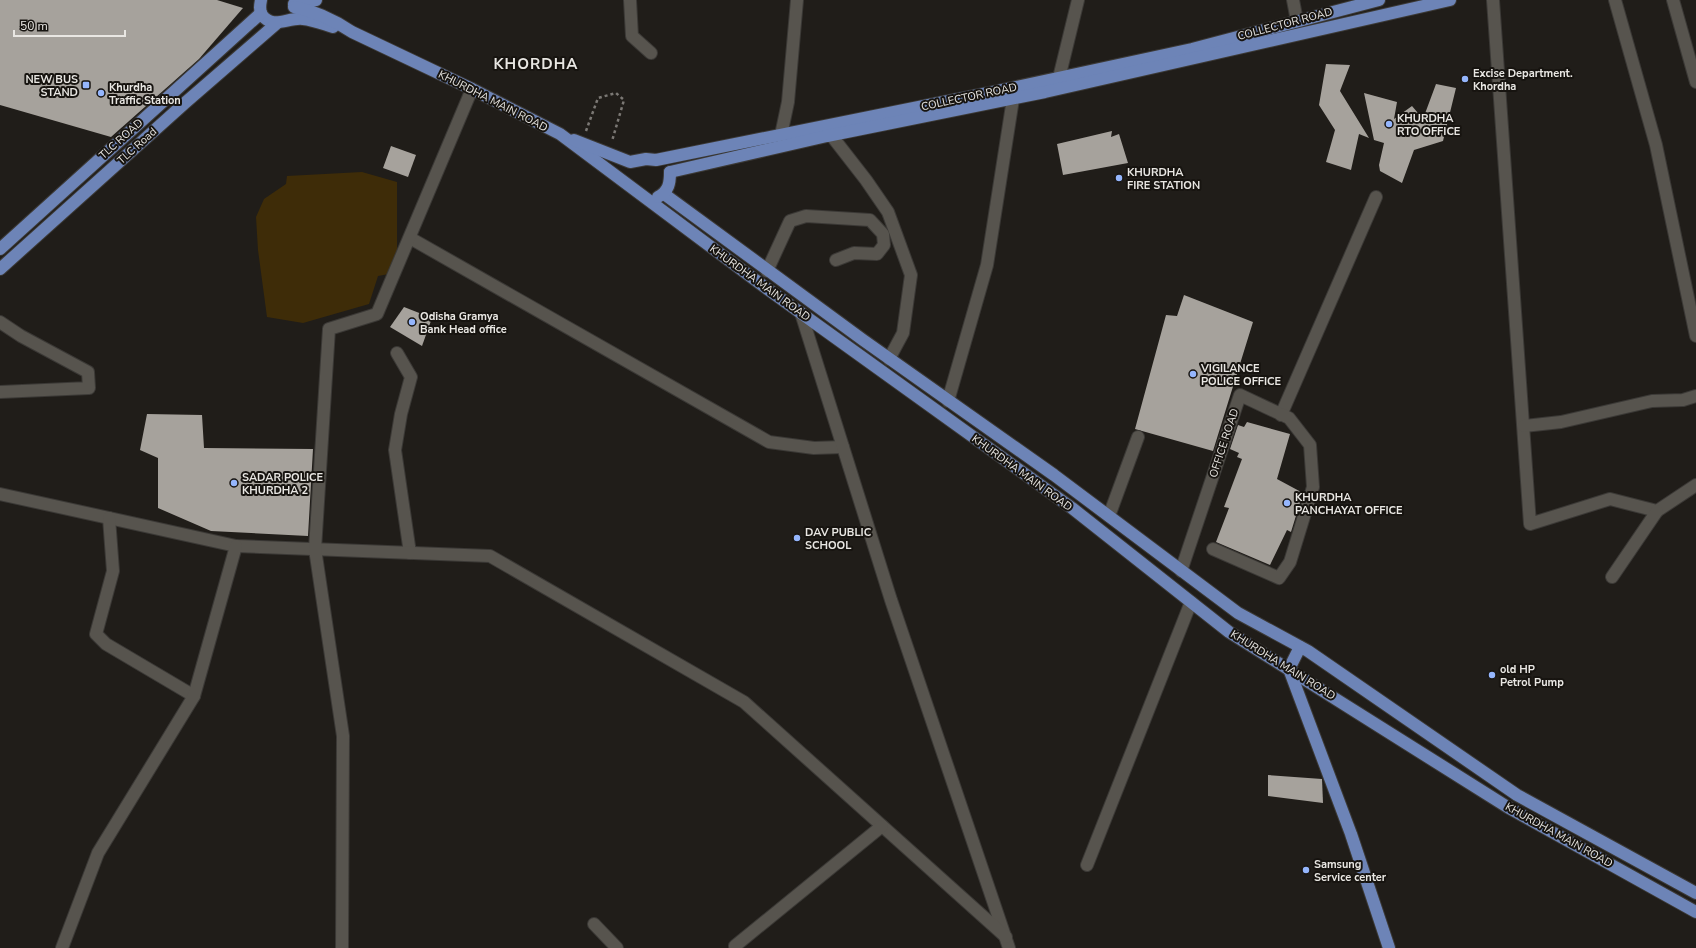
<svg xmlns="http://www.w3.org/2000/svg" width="1696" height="948" viewBox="0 0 1696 948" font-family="'Nunito Sans',sans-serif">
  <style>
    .green { fill: #3e2c08 }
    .building { fill: #a6a29c }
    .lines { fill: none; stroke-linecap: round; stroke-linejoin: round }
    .minor-casing { stroke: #3b3936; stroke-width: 14 }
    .major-casing { stroke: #3b3936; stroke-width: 14 }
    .path { stroke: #7b7874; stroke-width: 2.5; stroke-dasharray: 3 3; stroke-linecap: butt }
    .minor { stroke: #57544e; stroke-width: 12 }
    .major { stroke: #6d84b7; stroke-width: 12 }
    .poi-dot { fill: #95b6fd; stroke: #171410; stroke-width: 1.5 }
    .labels { text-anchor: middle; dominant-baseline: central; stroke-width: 4; stroke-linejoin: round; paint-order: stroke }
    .street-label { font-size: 11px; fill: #e9e7e3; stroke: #171410 }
    .poi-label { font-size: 11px; font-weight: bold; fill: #e9e7e3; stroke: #171410; text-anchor: start }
    .district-label { font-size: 15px; font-weight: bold; letter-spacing: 1px; fill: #e9e7e3; stroke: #171410 }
  </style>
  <rect width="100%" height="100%" fill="#201d19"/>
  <!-- green -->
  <path class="green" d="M362 172 397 182V251L394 273 378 276 369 304 303 323 267 317 258 250 256 217 264 199 286 184 287 176Z"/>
  <!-- building -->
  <g class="building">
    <path d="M0 0H217L243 8 199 59 111 137 0 105Z"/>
    <path d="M1326 64 1350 65 1340 91 1369 138 1359 134 1351 170 1326 162 1335 130 1319 105Z"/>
    <path d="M1436 84 1456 88 1443 141 1414 150 1402 183 1380 171 1379 165 1384 143 1374 140 1364 93 1397 102 1394 119 1412 106 1423 119Z"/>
    <path d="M1112 131 1111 137 1119 134 1128 163 1063 175 1057 144Z"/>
    <path d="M391 146 416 155 408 177 383 168Z"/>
    <path d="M1184 295 1253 322 1213 451 1135 429 1166 315 1177 316Z"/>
    <path d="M404 307 432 318 422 346 390 327Z"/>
    <path d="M147 414 202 415 204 448 313 449 308 536 211 531 158 508V458L140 450Z"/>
    <path d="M1247 422 1290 434 1277 479 1303 493 1291 532 1287 530 1270 565 1216 542 1229 508 1224 507 1242 459 1237 457 1239 453 1230 449 1238 425 1244 427Z"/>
    <path d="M1268 775 1322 779 1323 803 1268 796Z"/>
  </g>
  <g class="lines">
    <!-- minor casing -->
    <g class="minor-casing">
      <g id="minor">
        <path d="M630 0 632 36 651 53"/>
        <path d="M1293 0 1297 21"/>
        <path d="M1493 0 1530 524 1610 499 1657 511 1696 485"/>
        <path d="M1615 0 1656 145 1696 336"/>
        <path d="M1673 0 1696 82"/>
        <path d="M1059 78 1078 0"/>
        <path d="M781 135 788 102 797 0"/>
        <path d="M831 135 866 180 888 212 911 275 903 333 889 359"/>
        <path d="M410 238 769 442 814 448 843 447"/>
        <path d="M767 271 790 221 806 216 870 220 883 234 884 245 877 254 854 253 836 260"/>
        <path d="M801 313 891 600 1009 948"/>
        <path d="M0 322 21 336 88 372 89 388 0 392"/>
        <path d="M397 353 411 377 401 414 395 450 410 553"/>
        <path d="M948 401 987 265 1013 99"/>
        <path d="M1281 415 1376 197"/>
        <path d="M1524 426 1561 422 1652 401 1683 400 1696 396"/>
        <path d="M0 494 236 546 490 556 744 702 1006 937"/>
        <path d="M1109 516 1138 437"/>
        <path d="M109 518 113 571 96 634 106 644 194 696"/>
        <path d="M1181 571 1240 395 1289 418 1310 445 1313 487 1290 562 1279 578 1213 549"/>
        <path d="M1612 577 1657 511"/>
        <path d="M1087 865 1191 602"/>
        <path d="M594 924 617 948"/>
        <path d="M735 946 882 826"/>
        <path d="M62 948 98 853 194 696 236 546"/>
        <path d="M342 948 343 736 315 549 329 329 377 314 472 89"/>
      </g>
    </g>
    <!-- major casing -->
    <g class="major-casing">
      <g id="major">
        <path d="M261 0C260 5 259 10 262 15 273 30 288 17 303 19 313 20 323 24 333 27"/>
        <path d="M294 4 316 0"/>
        <path d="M294 7C315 11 334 20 352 32L472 89 560 134 762 285 1072 508 1229 632 1509 808 1696 912"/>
        <path d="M574 140 630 162 646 159 656 160 993 92 1192 49 1379 0"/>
        <path d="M670 172 827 136 1045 92 1450 0"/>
        <path d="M664 194 863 340 1054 475 1238 613 1308 651 1517 795 1696 893"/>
        <path d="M658 197C669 191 670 183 670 172"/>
        <path d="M0 249 261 13"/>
        <path d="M0 269 186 102 276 24"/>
        <path d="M1300 647 1289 669 1351 834 1389 948"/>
      </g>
    </g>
    <!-- path -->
    <path class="path" d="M586 131 598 98 616 93 624 100 612 141"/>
    <!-- minor -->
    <use href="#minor" class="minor"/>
    <!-- major -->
    <use href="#major" class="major"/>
  </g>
  <!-- markers -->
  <g class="poi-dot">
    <circle cx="1465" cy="79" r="4"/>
    <rect x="82" y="81" width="8" height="8" rx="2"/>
    <circle cx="101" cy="93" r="4"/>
    <circle cx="1389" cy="124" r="4"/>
    <circle cx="1119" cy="178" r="4"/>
    <circle cx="412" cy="322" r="4"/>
    <circle cx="1193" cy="374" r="4"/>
    <circle cx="234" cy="483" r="4"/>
    <circle cx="1287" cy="503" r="4"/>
    <circle cx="797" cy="538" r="4"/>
    <circle cx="1492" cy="675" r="4"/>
    <circle cx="1306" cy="870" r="4"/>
  </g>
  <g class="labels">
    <!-- street labels -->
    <g class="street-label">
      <text transform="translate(1285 24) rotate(-15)">COLLECTOR ROAD</text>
      <text transform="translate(969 97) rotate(-12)">COLLECTOR ROAD</text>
      <text transform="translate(493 101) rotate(27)">KHURDHA MAIN ROAD</text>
      <text transform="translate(121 139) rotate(-42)">TLC ROAD</text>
      <text transform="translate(137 146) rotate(-42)">TLC Road</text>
      <text transform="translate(760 283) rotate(36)">KHURDHA MAIN ROAD</text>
      <text transform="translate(1224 443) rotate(-72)">OFFICE ROAD</text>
      <text transform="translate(1022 473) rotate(36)">KHURDHA MAIN ROAD</text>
      <text transform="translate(1283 665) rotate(32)">KHURDHA MAIN ROAD</text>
      <text transform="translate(1559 835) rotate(29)">KHURDHA MAIN ROAD</text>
    </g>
    <!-- poi labels -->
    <g class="poi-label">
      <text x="1473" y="73">Excise Department.<tspan x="1473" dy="13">Khordha</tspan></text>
      <text x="78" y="79" text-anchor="end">NEW BUS<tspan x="78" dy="13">STAND</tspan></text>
      <text x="109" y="87">Khurdha<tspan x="109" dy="13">Traffic Station</tspan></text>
      <text x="1397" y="118">KHURDHA<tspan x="1397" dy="13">RTO OFFICE</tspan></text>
      <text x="1127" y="172">KHURDHA<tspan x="1127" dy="13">FIRE STATION</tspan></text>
      <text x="420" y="316">Odisha Gramya<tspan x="420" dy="13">Bank Head office</tspan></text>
      <text x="1201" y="368">VIGILANCE<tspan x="1201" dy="13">POLICE OFFICE</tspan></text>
      <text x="242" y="477">SADAR POLICE<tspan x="242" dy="13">KHURDHA 2</tspan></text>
      <text x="1295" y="497">KHURDHA<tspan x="1295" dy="13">PANCHAYAT OFFICE</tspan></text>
      <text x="805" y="532">DAV PUBLIC<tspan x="805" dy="13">SCHOOL</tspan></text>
      <text x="1500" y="669">old HP<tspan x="1500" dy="13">Petrol Pump</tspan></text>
      <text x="1314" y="864">Samsung<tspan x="1314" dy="13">Service center</tspan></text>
    </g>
    <!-- district labels -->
    <g class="district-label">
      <text x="536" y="64">KHORDHA</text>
    </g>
  </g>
  <!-- scale -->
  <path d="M14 30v6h111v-6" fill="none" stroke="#e9e7e3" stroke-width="2"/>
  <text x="20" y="30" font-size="12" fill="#e9e7e3" stroke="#171410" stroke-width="3" paint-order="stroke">50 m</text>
</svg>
